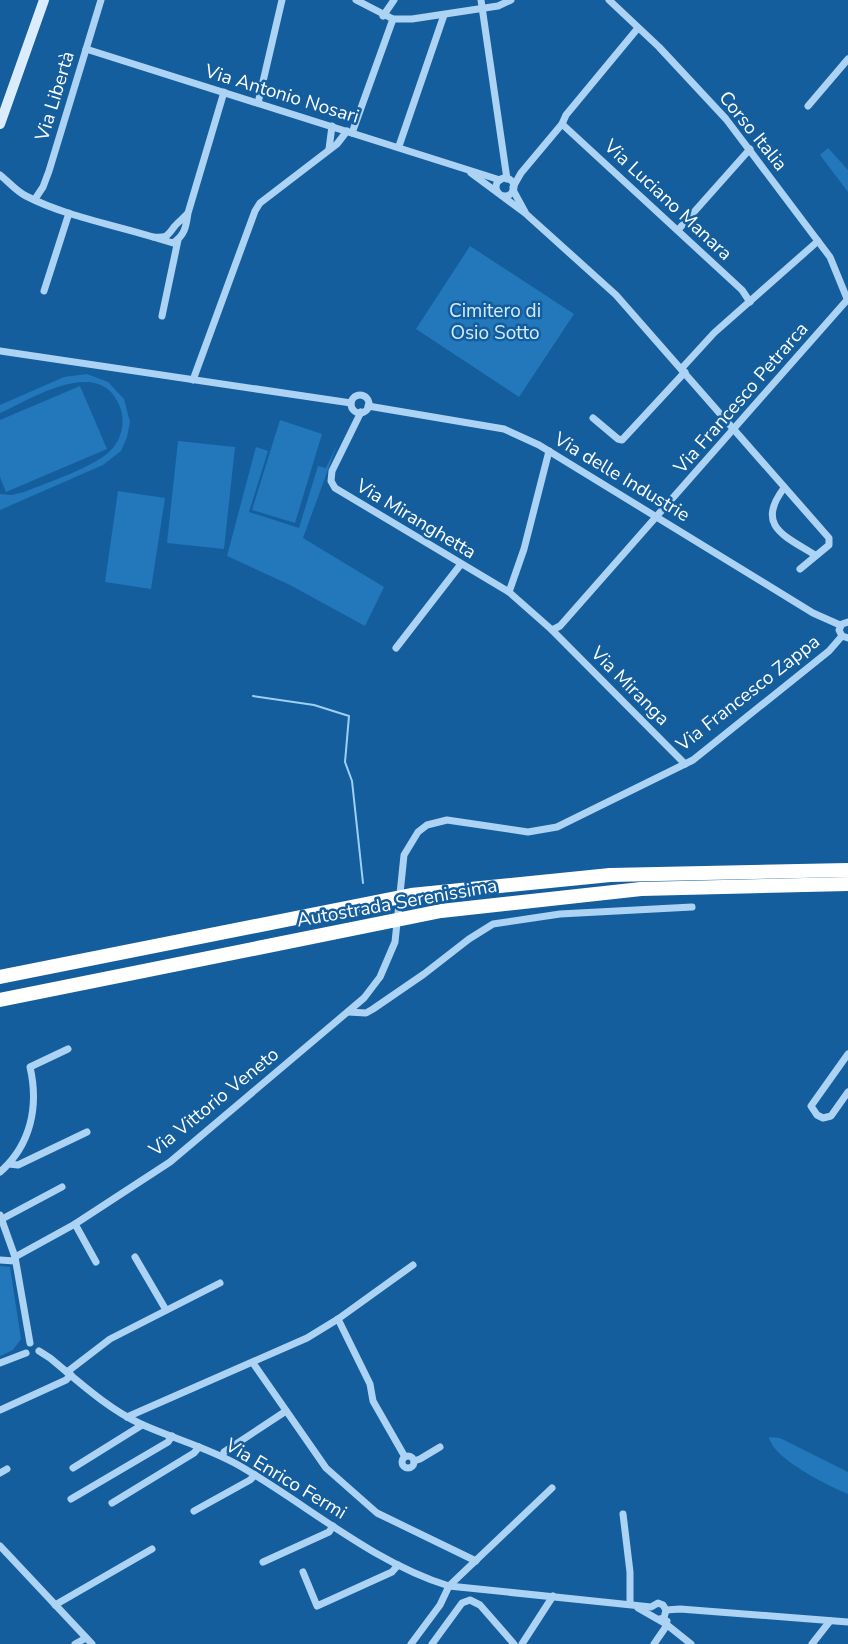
<svg xmlns="http://www.w3.org/2000/svg" width="848" height="1644" viewBox="0 0 848 1644" font-family="'Nunito Sans',sans-serif">
  <style>
    .green { fill: #2377bb }
    .lines { fill: none; stroke-linecap: round; stroke-linejoin: round }
    .stream { stroke: #9ed0f6; stroke-width: 2 }
    .street { stroke: #acd3f4; stroke-width: 7 }
    .secondary { stroke: #dbedfd; stroke-width: 10 }
    .highway { stroke: #fff; stroke-width: 14 }
    .labels { text-anchor: middle; dominant-baseline: central; stroke-width: 5; stroke-linejoin: round; paint-order: stroke }
    .street-label { font-size: 19px; fill: #fff; stroke: #145e9e }
    .park-label { font-size: 19px; fill: #d4ebfd; stroke: #145e9e }
  </style>
  <rect width="100%" height="100%" fill="#145e9e"/>
  <!-- green -->
  <g class="green">
    <path d="M828 148 848 170V192L820 155Z"/>
    <path d="M470 246 574 314 519 397 416 329Z"/>
    <path d="M87 374 108 382 124 399 130 422 127 437 121 451 103 465 0 510V494L12 495 24 492C46 483 97 466 111 450 121 440 125 424 121 410 103 353 33 398 0 413V405L64 377Z"/>
    <path d="M80 386 107 449 6 492 0 477V420Z"/>
    <path d="M280 420 322 434 295 523 252 510Z"/>
    <path d="M178 441 235 447 224 549 167 543Z"/>
    <path d="M337 445 303 538 384 587 365 626 290 585 227 556 256 447 268 451 249 512 299 528 318 466 326 468Z"/>
    <path d="M118 491 165 498 151 589 105 582Z"/>
    <path d="M0 1266 10 1267 21 1339 13 1350 0 1356Z"/>
    <path d="M769 1437 780 1438 848 1472V1494C828 1486 772 1458 769 1437Z"/>
  </g>
  <g class="lines">
    <!-- stream -->
    <path class="stream" d="M253 696 314 705 349 716 345 762 352 781 363 883"/>
    <!-- street -->
    <g class="street">
      <path d="M356 0 393 19H412L498 6 511 0"/>
      <path d="M481 0 507 179"/>
      <path d="M609 0 659 47 726 119 830 257 848 301"/>
      <path d="M383 16 394 0"/>
      <path d="M86 49 500 180"/>
      <path d="M258 103 282 0"/>
      <path d="M808 106 848 59"/>
      <path d="M562 124 742 290 750 302"/>
      <path d="M352 133 393 19"/>
      <path d="M399 146 444 15"/>
      <path d="M329 149 332 126"/>
      <path d="M471 173 498 193"/>
      <path d="M0 175C9 182 16 191 26 196 65 216 111 224 153 237"/>
      <circle cx="505" cy="187" r="9"/>
      <path d="M513 187 521 173 562 124 566 115 638 28"/>
      <path d="M513 190 525 212"/>
      <path d="M502 196 525 213 616 295 829 538V545L800 569"/>
      <path d="M35 199 43 187 49 171 101 0"/>
      <path d="M188 213C184 218 178 222 174 227 167 237 166 238 153 237L173 243C185 235 186 227 188 213L224 92"/>
      <path d="M678 230 750 149"/>
      <path d="M44 291 69 213"/>
      <path d="M162 316 178 240"/>
      <path d="M0 351 351 403"/>
      <path d="M682 368 714 333 818 241"/>
      <path d="M193 380 255 211 260 203 337 144 347 131"/>
      <circle cx="360" cy="404" r="9"/>
      <path d="M368 406 504 429 539 445 813 613 840 625"/>
      <path d="M361 412 332 471 331 481 335 488 509 592 552 630 560 626 847 300"/>
      <path d="M593 418 618 439 622 440 685 372"/>
      <path d="M784 488C755 526 785 536 815 555"/>
      <path d="M509 592 524 549 549 451"/>
      <path d="M848 622 842 624 839 630 842 636 848 638"/>
      <path d="M552 630 685 764"/>
      <path d="M396 648 461 564"/>
      <path d="M348 1012 366 1013 373 1009 424 974 469 939 493 924 560 914 692 907"/>
      <path d="M848 1054 811 1106 817 1115 823 1118 831 1116 848 1092"/>
      <path d="M9 1164 18 1165 87 1132"/>
      <path d="M0 1172C31 1145 39 1106 30 1067L68 1049"/>
      <path d="M0 1215 15 1257 30 1343"/>
      <path d="M2 1219 62 1187"/>
      <path d="M75 1224 96 1262"/>
      <path d="M15 1257 75 1224 170 1162 364 998 380 977 395 942 404 855 418 832 427 825 447 820 528 832 557 827 693 760 829 651 842 636"/>
      <path d="M135 1257 166 1310"/>
      <path d="M0 1260 15 1261"/>
      <path d="M338 1319 370 1384 373 1401 405 1457"/>
      <path d="M39 1351 50 1358C78 1381 108 1409 141 1424 174 1439 209 1448 240 1466 309 1506 372 1562 449 1586L651 1607 658 1603 663 1605 666 1610 664 1618 660 1619"/>
      <path d="M0 1363 26 1353"/>
      <path d="M253 1363 326 1468 377 1513 476 1561"/>
      <path d="M67 1372 110 1339 220 1283"/>
      <path d="M0 1410 66 1380 71 1375"/>
      <path d="M127 1417 307 1338 338 1319 413 1265"/>
      <circle cx="408" cy="1462" r="6"/>
      <path d="M222 1456 224 1452 286 1411"/>
      <path d="M414 1461 420 1459 440 1447"/>
      <path d="M73 1468 142 1425"/>
      <path d="M0 1473 7 1469"/>
      <path d="M71 1499 168 1442 172 1436"/>
      <path d="M112 1503 194 1453 199 1447"/>
      <path d="M194 1511 250 1480 255 1475"/>
      <path d="M623 1514 630 1572V1603"/>
      <path d="M0 1546 92 1644"/>
      <path d="M263 1562 329 1532 333 1526"/>
      <path d="M303 1572 317 1606 392 1572 398 1565"/>
      <path d="M55 1605 152 1549"/>
      <path d="M638 1608 666 1624 691 1644"/>
      <path d="M666 1610 680 1609 848 1622"/>
      <path d="M75 1644 86 1638"/>
      <path d="M411 1644 440 1605 449 1586 552 1488"/>
      <path d="M432 1644 462 1603 470 1600 480 1605 514 1644"/>
      <path d="M522 1644 553 1596"/>
      <path d="M654 1644 665 1628 667 1621"/>
      <path d="M812 1644 830 1621"/>
    </g>
    <!-- secondary -->
    <path class="secondary" d="M0 124 44 0"/>
    <!-- highway -->
    <g class="highway">
      <path d="M0 977 411 895 610 875 848 870"/>
      <path d="M0 1000 441 911 641 889 848 884"/>
    </g>
  </g>
  <g class="labels">
    <!-- street labels -->
    <g class="street-label">
      <text transform="translate(282 94) rotate(17)">Via Antonio Nosari</text>
      <text transform="translate(55 96) rotate(-73)">Via Libertà</text>
      <text transform="translate(753 131) rotate(51)">Corso Italia</text>
      <text transform="translate(668 200) rotate(43)">Via Luciano Manara</text>
      <text transform="translate(741 398) rotate(-49)">Via Francesco Petrarca</text>
      <text transform="translate(622 477) rotate(31)">Via delle Industrie</text>
      <text transform="translate(416 519) rotate(31)">Via Miranghetta</text>
      <text transform="translate(630 686) rotate(45)">Via Miranga</text>
      <text transform="translate(748 693) rotate(-38)">Via Francesco Zappa</text>
      <text transform="translate(397 903) rotate(-10)">Autostrada Serenissima</text>
      <text transform="translate(214 1102) rotate(-39)">Via Vittorio Veneto</text>
      <text transform="translate(286 1479) rotate(31)">Via Enrico Fermi</text>
    </g>
    <!-- park labels -->
    <g class="park-label">
      <text x="495" y="311">Cimitero di<tspan x="495" dy="22">Osio Sotto</tspan></text>
    </g>
  </g>
</svg>
